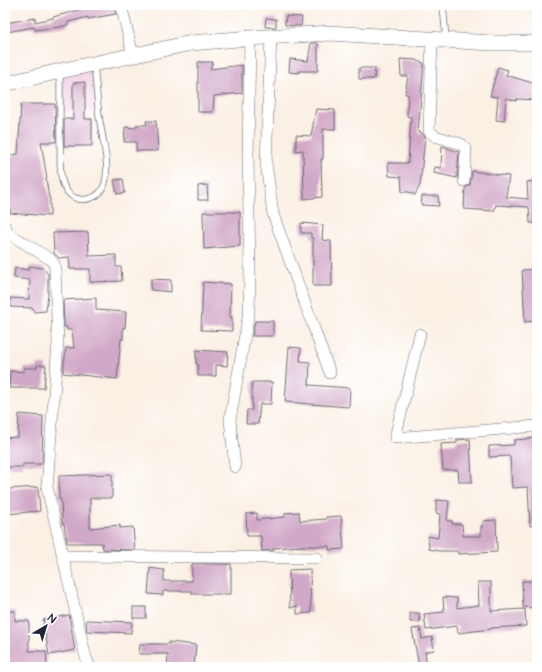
<svg xmlns="http://www.w3.org/2000/svg" width="542" height="672" viewBox="0 0 542 672" font-family="'Architects Daughter',sans-serif">
  <style>
    .built { fill: #f2cfe1 }
    .building { fill: #d1a9c8 }
    .lines { fill: none; stroke-linecap: round; stroke-linejoin: round }
    .lane-casing { stroke: #6e6a76; stroke-width: 7 }
    .street-casing { stroke: #6e6a76; stroke-width: 12 }
    .secondary-casing { stroke: #6e6a76; stroke-width: 16 }
    .lane { stroke: #fff; stroke-width: 5.5 }
    .street { stroke: #fff; stroke-width: 11 }
    .secondary { stroke: #fff; stroke-width: 15 }
  </style>
  <rect width="100%" height="100%" fill="#fff"/>
  <filter id="ink" filterUnits="userSpaceOnUse"><feTurbulence type="fractalNoise" baseFrequency=".025" numOctaves="2"/><feDisplacementMap in="SourceGraphic" scale="8" xChannelSelector="R" yChannelSelector="G"/><feConvolveMatrix kernelMatrix="1 2 1 2 8 2 1 2 1" color-interpolation-filters="sRGB"/></filter>
  <filter id="wash" filterUnits="userSpaceOnUse"><feTurbulence type="fractalNoise" baseFrequency=".012" numOctaves="4" result="noise"/><feDisplacementMap in="SourceGraphic" scale="16" xChannelSelector="R" yChannelSelector="G"/><feGaussianBlur stdDeviation="0.9" result="paint"/><feColorMatrix in="noise" values="0 0 0 0 0 0 0 0 0 0 0 0 0 0 0 0 0 1.4 0 .05"/><feComposite in="paint" operator="in"/></filter>
  <g filter="url(#wash)">
    <rect width="100%" height="100%" fill="#fbf0e4"/>
    <!-- built -->
    <path class="built" d="M94 63 99 111 60 113V71Z"/>
    <g id="blocks">
      <!-- building -->
      <g class="building">
        <path d="M85 5H114L116 14 88 19V17L68 22V25L59 27 35 30 34 27 7 32 5 23 35 18V22L53 18V17L86 8Z"/>
        <path d="M286 16 302 17 301 26 285 25Z"/>
        <path d="M266 18 276 19V27H265Z"/>
        <path d="M311 43H318V71H299V73L289 72 290 59 308 61Z"/>
        <path d="M400 59 417 60V61L424 63 418 132 422 133 425 137 420 185 415 195 409 192H402L401 177 389 176 388 163H408L411 117 407 116 408 94H405L408 76H401Z"/>
        <path d="M198 62H213L210 69 242 65V93L214 96 213 112H198Z"/>
        <path d="M498 67 508 70 506 75 536 84 535 100 517 99 516 101 506 98 504 121 496 120 498 97 490 96Z"/>
        <path d="M359 68H375L374 79H359Z"/>
        <path d="M85 82V119H92V146H64V119H73V83Z"/>
        <path d="M21 104H55L56 142H41L47 179H46L49 198H50V216L10 213 9 202H10L5 169V156L18 154Z"/>
        <path d="M316 109 335 110V129H323V159H321L322 197 304 199 303 150 296 151V135L311 136Z"/>
        <path d="M146 121H156L158 151H136V142H124L125 127 136 128V125H147Z"/>
        <path d="M442 146 459 152 457 178 434 173 435 167 441 168Z"/>
        <path d="M472 171 509 176 506 197 528 199 527 182 537 181V223H530L529 207 496 205 494 211 464 209 465 188 470 185Z"/>
        <path d="M123 179 125 193 117 194 114 180Z"/>
        <path d="M207 185 208 200H198V186Z"/>
        <path d="M422 196H438L439 206 421 205Z"/>
        <path d="M203 212H240V246L204 249Z"/>
        <path d="M301 223 323 225 322 240 331 241 332 286H313V238H311V233H301Z"/>
        <path d="M88 232 89 256 116 255V267H121L122 281 90 282V269H70L69 257 59 258 54 253 53 233Z"/>
        <path d="M29 266 43 268 48 274V294L46 311 34 312 33 308 11 307 10 298 29 299 30 280 14 278 15 268 29 270Z"/>
        <path d="M537 269V321L525 322 522 270Z"/>
        <path d="M151 279 171 280V292L151 290Z"/>
        <path d="M203 282 231 284 230 317H232V331L201 330Z"/>
        <path d="M96 298V310L126 312 125 328 123 327V339H121L117 379 63 373 66 348H74L72 330H67V327H64L63 300Z"/>
        <path d="M255 321H273V336H252Z"/>
        <path d="M289 347 301 348 300 361 310 362 309 385 350 388 349 407 285 402Z"/>
        <path d="M196 350 228 352 227 366 216 365V376H198V364H196Z"/>
        <path d="M37 365H46L44 388H9L10 371 24 372V368H37Z"/>
        <path d="M252 382H272L271 404H260L258 424H246L247 410H252Z"/>
        <path d="M19 414 43 416 42 464H23V467H5V438L18 437Z"/>
        <path d="M537 438V525L530 526 528 487 512 488 510 456 489 457V446L514 445V440Z"/>
        <path d="M470 439 472 482H459L458 470H443L441 444 457 443V440Z"/>
        <path d="M112 474V498H90V528L120 525V528L133 527 135 550 103 549 102 543H67L64 524H63L62 520 61 499H59V476Z"/>
        <path d="M38 487 40 511 6 514 5 496H9L8 489Z"/>
        <path d="M436 500 449 501 447 521H452V524H462L463 536H481V526H483V521L496 520 497 552 458 554 457 551H439L429 549 428 536 438 538 440 514 436 513Z"/>
        <path d="M299 512 300 521 327 519 326 517 341 516 344 549 329 550V546H302L274 548V550L262 551 261 536H247L246 514 257 513V520L285 517V513Z"/>
        <path d="M192 564H231V594H192V591H163V595L148 594 150 568 164 570V581H192Z"/>
        <path d="M310 569 311 613 297 614V606L290 608 289 570Z"/>
        <path d="M522 581H537V608L523 607Z"/>
        <path d="M478 582H491V611L525 609 526 626 491 628V629L458 633 457 626 426 630 424 614 444 612 443 597 457 598V608L479 605Z"/>
        <rect x="133" y="607" width="13" height="11"/>
        <path d="M5 611H15V621H29V651H46L47 665 32 666V667H5Z"/>
        <path d="M410 613H419L420 622H410Z"/>
        <path d="M69 615 75 650 49 655 43 620Z"/>
        <path d="M86 620 132 622 131 633 87 631Z"/>
        <path d="M420 628 422 639 432 637 434 650 425 652 427 667H419L418 661 412 629Z"/>
        <path d="M169 642 196 645 194 667H167L168 654H139L140 644H169Z"/>
      </g>
    </g>
  </g>
  <g filter="url(#ink)">
    <use href="#blocks" fill-opacity="0" stroke="#6e6a76" stroke-width="1"/>
    <g class="lines">
      <!-- lane casing -->
      <g class="lane-casing">
        <g id="lane">
          <path d="M443 5 446 39"/>
          <path d="M60 73C60 95 60 118 60 140 61 154 58 177 65 188 70 198 81 202 91 198 98 196 103 190 105 183 110 162 102 138 99 116 97 99 96 82 94 65"/>
        </g>
      </g>
      <!-- street casing -->
      <g class="street-casing">
        <g id="street">
          <path d="M121 5 133 55"/>
          <path d="M271 37 266 163 273 214 330 373"/>
          <path d="M432 40 429 131 435 136 461 144 466 149 464 181"/>
          <path d="M5 226 8 233 50 259 54 264 55 269 58 343 47 487 86 658 90 667"/>
          <path d="M420 334 395 438 537 426"/>
          <path d="M235 467 230 420 249 312 250 271 248 158 250 38"/>
          <path d="M63 556 317 558"/>
        </g>
      </g>
      <!-- secondary casing -->
      <g class="secondary-casing">
        <path id="secondary" d="M5 84 60 71 191 43 250 38 330 33 492 43H537"/>
      </g>
      <!-- lane -->
      <use href="#lane" class="lane"/>
      <!-- street -->
      <use href="#street" class="street"/>
      <!-- secondary -->
      <use href="#secondary" class="secondary"/>
    </g>
  </g>
  <!-- margin -->
  <rect width="542" height="672" fill="none" stroke="#fff" stroke-width="20"/>
  <!-- north arrow -->
  <g transform="translate(46 626) rotate(38)" stroke="#ffffff" stroke-width="3" paint-order="stroke">
  <path d="M0-3L7 15L0 10L-7 15Z" fill="#22223b"/>
  <text y="-6" font-size="11" font-weight="bold" text-anchor="middle" fill="#22223b">N</text>
  </g>
</svg>
